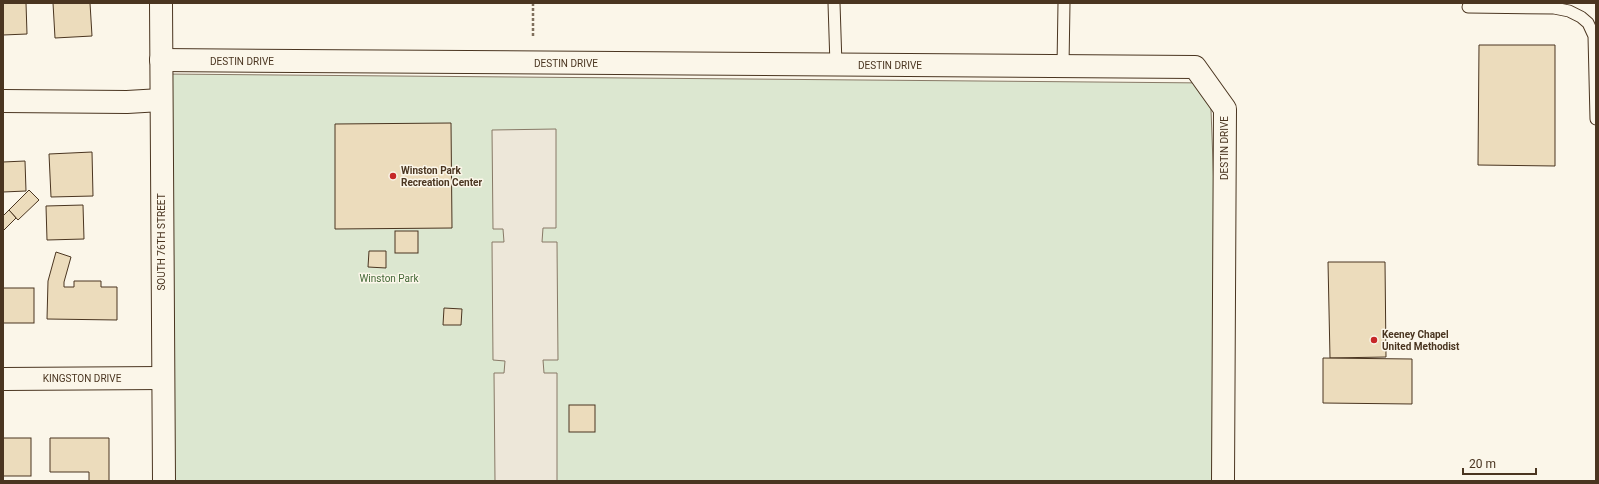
<svg xmlns="http://www.w3.org/2000/svg" width="1599" height="484" viewBox="0 0 1599 484" font-family="Roboto,sans-serif">
  <style>
    .green { fill: #dce7d0; stroke: #887966 }
    .parking { fill: #ede7d9; stroke: #887966 }
    .building { fill: #ecdcbc; stroke: #4a3520 }
    .lines { fill: none; stroke-linecap: round; stroke-linejoin: round }
    .lane-casing { stroke: #4a3520; stroke-width: 13 }
    .street-casing { stroke: #4a3520; stroke-width: 24 }
    .path { stroke: #7f6f5c; stroke-width: 2.5; stroke-dasharray: 3 2; stroke-linecap: butt }
    .lane { stroke: #fbf6e9; stroke-width: 11 }
    .street { stroke: #fbf6e9; stroke-width: 22 }
    .poi-dot { fill: #c62828; stroke: #fbf6e9; stroke-width: 1.5 }
    .labels { text-anchor: middle; dominant-baseline: central; stroke-width: 3; stroke-linejoin: round; paint-order: stroke }
    .street-label { font-size: 10px; fill: #4a3520; stroke: #fbf6e9 }
    .poi-label { font-size: 10px; font-weight: bold; fill: #4a3520; stroke: #fbf6e9; text-anchor: start }
    .park-label { font-size: 10px; fill: #436837; stroke: #fbf6e9 }
  </style>
  <rect width="100%" height="100%" fill="#fbf6e9"/>
  <!-- green -->
  <path class="green" d="M164 74 1210 83 1225 481H159Z"/>
  <!-- parking -->
  <path class="parking" d="M556 129V228H543L542 242H557L558 360H543L544 373H557V481H495L494 373H504L505 361 493 360 492 242H504L503 229H493L492 130Z"/>
  <!-- building -->
  <g class="building">
    <path d="M3 3H26L27 34 3 35Z"/>
    <path d="M53 3H90L92 36 55 38Z"/>
    <path d="M1479 45H1555V166L1478 165Z"/>
    <path d="M451 123 452 228 335 229V124Z"/>
    <path d="M92 152 93 196 51 197 49 154Z"/>
    <path d="M25 161 26 191 3 192V162Z"/>
    <path d="M29 190 39 200 18 220 9 210Z"/>
    <path d="M83 205 84 239 47 240 46 206Z"/>
    <path d="M9 210 16 218 3 231V216Z"/>
    <rect x="395" y="231" width="23" height="22"/>
    <path d="M369 251H386V268L368 267Z"/>
    <path d="M56 252 71 257 64 282V287H74V281H101V287H117V320L47 319 48 281Z"/>
    <path d="M1328 262H1385L1386 357 1330 358Z"/>
    <rect x="3" y="288" width="31" height="35"/>
    <path d="M444 308 462 309 461 325H443Z"/>
    <path d="M1323 358 1412 359V404L1323 403Z"/>
    <rect x="569" y="405" width="26" height="27"/>
    <rect x="3" y="438" width="28" height="38"/>
    <path d="M50 438H109V481H89V472H50Z"/>
  </g>
  <g class="lines">
    <!-- lane casing -->
    <g class="lane-casing">
      <g id="lane">
        <path d="M834 3 836 65"/>
        <path d="M1468 7 1554 8 1569 11 1581 17 1588 23 1594 36 1596 119"/>
        <path d="M1063 66 1064 3"/>
      </g>
    </g>
    <!-- street casing -->
    <g class="street-casing">
      <g id="street">
        <path d="M161 3 164 481"/>
        <path d="M161 60 1195 67 1225 109 1223 481"/>
        <path d="M3 101 127 102 161 100"/>
        <path d="M3 379 162 378"/>
      </g>
    </g>
    <!-- path -->
    <path class="path" d="M533 3V38"/>
    <!-- lane -->
    <use href="#lane" class="lane"/>
    <!-- street -->
    <use href="#street" class="street"/>
  </g>
  <!-- markers -->
  <g class="poi-dot">
    <circle cx="393" cy="176" r="4"/>
    <circle cx="1374" cy="340" r="4"/>
  </g>
  <g class="labels">
    <!-- street labels -->
    <g class="street-label">
      <text x="242" y="61">DESTIN DRIVE</text>
      <text x="566" y="63">DESTIN DRIVE</text>
      <text x="890" y="65">DESTIN DRIVE</text>
      <text transform="translate(1224 148) rotate(-90)">DESTIN DRIVE</text>
      <text transform="translate(161 242) rotate(-90)">SOUTH 76TH STREET</text>
      <text x="82" y="378">KINGSTON DRIVE</text>
    </g>
    <!-- poi labels -->
    <g class="poi-label">
      <text x="401" y="170">Winston Park<tspan x="401" dy="12">Recreation Center</tspan></text>
      <text x="1382" y="334">Keeney Chapel<tspan x="1382" dy="12">United Methodist</tspan></text>
    </g>
    <!-- park labels -->
    <g class="park-label">
      <text x="389" y="278">Winston Park</text>
    </g>
  </g>
  <!-- border -->
  <rect width="1599" height="484" fill="none" stroke="#4a3520" stroke-width="8"/>
  <!-- scale -->
  <path d="M1463 468v6h73v-6" fill="none" stroke="#4a3520" stroke-width="2"/>
  <text x="1469" y="468" font-size="12" fill="#4a3520" stroke="#fbf6e9" stroke-width="3" paint-order="stroke">20 m</text>
</svg>
